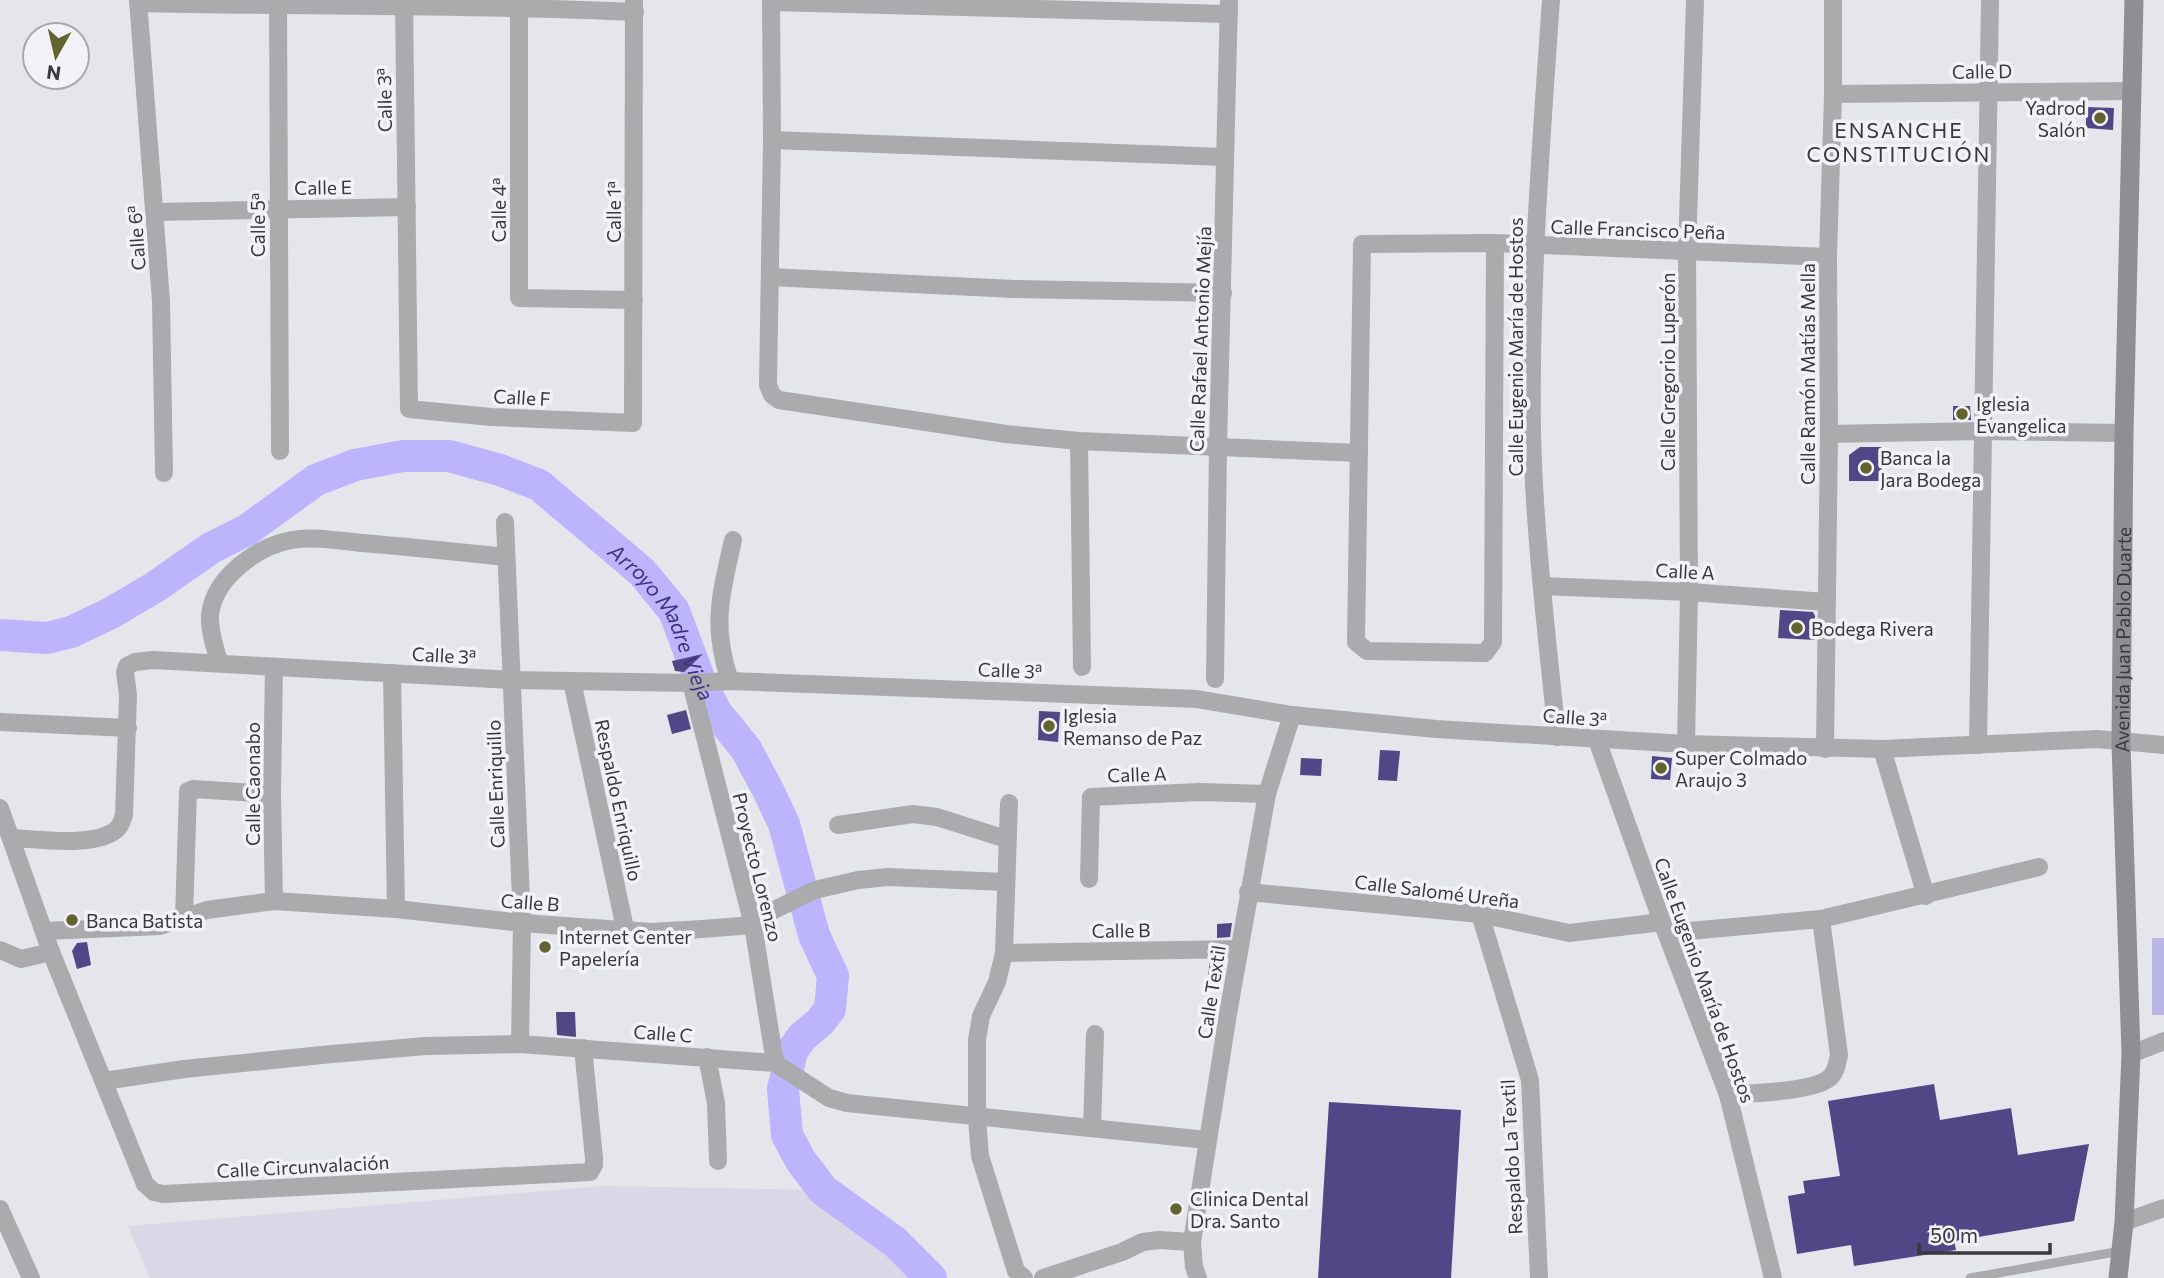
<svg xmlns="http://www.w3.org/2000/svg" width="2164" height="1278" viewBox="0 0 2164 1278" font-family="Commissioner,sans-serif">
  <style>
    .built { fill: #d8d8e6 }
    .green { fill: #bab6e5 }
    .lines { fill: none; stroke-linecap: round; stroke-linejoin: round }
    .river { stroke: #bcb5fd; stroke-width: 32 }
    .building { fill: #504786 }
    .service { stroke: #ababae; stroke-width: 9 }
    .minor { stroke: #ababae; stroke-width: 18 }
    .secondary { stroke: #8f8e93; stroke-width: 19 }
    .poi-dot { fill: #636330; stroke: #f3f2f9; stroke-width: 2.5 }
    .labels { text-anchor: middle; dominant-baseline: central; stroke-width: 7; stroke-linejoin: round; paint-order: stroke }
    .street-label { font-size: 19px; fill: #39393c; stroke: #f3f2f9 }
    .poi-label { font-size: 19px; fill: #39393c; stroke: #f3f2f9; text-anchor: start }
    .neighbourhood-label { font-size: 21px; letter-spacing: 2px; fill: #39393c; stroke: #f3f2f9 }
    .water-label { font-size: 21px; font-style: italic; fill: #433183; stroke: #f3f2f9 }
  </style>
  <rect width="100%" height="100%" fill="#e5e5ec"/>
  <!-- built -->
  <path class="built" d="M604 1186 823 1190 895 1242 931 1278H150L128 1226Z"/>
  <!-- green -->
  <rect class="green" x="2152" y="938" width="12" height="77"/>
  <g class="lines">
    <!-- river -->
    <path class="river" id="s1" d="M0 635 47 638 71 632 111 613 155 587 211 548 247 530 316 480 355 465 403 456H449L500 470 539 485 642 572 674 611 701 683 716 712 746 749 769 792 784 824 814 935 833 976 830 1009 820 1022 802 1037 792 1051 783 1089 787 1135 801 1161 823 1190 895 1242 931 1278"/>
  </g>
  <!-- building -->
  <g class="building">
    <path d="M2086 107 2114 108 2113 130 2086 128Z"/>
    <path d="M1953 406H1970L1971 420H1953Z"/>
    <path d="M1860 447H1882V481H1849V455Z"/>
    <path d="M1780 610 1813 612 1815 616V640L1778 638Z"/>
    <path d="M703 654 684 672 675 671 672 661Z"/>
    <path d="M686 710 691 729 672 734 667 715Z"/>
    <path d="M1039 711 1060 712 1058 742 1038 740Z"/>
    <path d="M1380 750 1400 751 1397 781 1378 780Z"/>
    <path d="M1652 756 1672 758 1670 780 1651 779Z"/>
    <path d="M1301 758 1322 759 1321 776 1300 775Z"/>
    <path d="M1232 923 1230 937 1217 938V924Z"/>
    <path d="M87 942 91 965 77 969 72 951 77 943Z"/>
    <path d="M1210 961H1226L1223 977 1208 976Z"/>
    <path d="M556 1012H575L576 1037 557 1035Z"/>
    <path d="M1934 1084 1940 1120 2011 1108 2018 1155 2089 1144 2074 1221 1954 1241 1956 1250 1854 1266 1851 1245 1797 1254 1788 1196 1805 1193 1803 1181 1840 1176 1828 1101Z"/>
    <path d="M1329 1102 1461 1110 1451 1278H1318Z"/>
  </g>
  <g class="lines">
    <!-- service -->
    <path class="service" d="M1970 1278 2121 1251"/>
    <!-- minor -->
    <g class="minor">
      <path d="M138 0 161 301 164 473"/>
      <path d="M278 0 280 451"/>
      <path d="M404 0 409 409 491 417 633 423 634 0"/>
      <path d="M771 0 772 140 768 385 772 395 779 400 1006 434 1079 441 1359 453"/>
      <path d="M1551 0C1541 143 1530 286 1532 430 1534 532 1547 635 1557 737"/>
      <path d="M771 2 1229 14"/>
      <path d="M138 3C304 7 469 4 635 12"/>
      <path d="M519 6V298L634 300"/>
      <path d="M1833 94 2131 91"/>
      <path d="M772 140 1225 157"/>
      <path d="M156 212 407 207"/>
      <path d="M1495 243 1493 642 1485 653 1367 651 1356 642 1362 244 1495 243 1828 257"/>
      <path d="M770 277 1014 289 1223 293"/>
      <path d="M1829 434 1981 431 2124 433"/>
      <path d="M1079 441 1082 667"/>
      <path d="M505 522 522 923 520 1044"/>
      <path d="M1542 586 1689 592 1826 602"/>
      <path d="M219 662C215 647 209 631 210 615 214 577 258 546 292 540 314 536 340 541 362 543 410 547 458 552 506 557"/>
      <path d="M392 673 396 909"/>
      <path d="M1215 679 1218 446 1229 0"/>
      <path d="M572 681 625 928"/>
      <path d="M730 681C711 624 721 595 733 540"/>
      <path d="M691 683 753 925 775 1063"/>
      <path d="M0 722 128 728"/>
      <path d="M1597 740 1662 922 1728 1095 1773 1278"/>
      <path d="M1686 744 1689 592 1687 252 1695 0"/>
      <path d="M1978 745 1990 0"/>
      <path d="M1825 749 1829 434 1828 257 1833 94V0"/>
      <path d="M1882 749 1926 896"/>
      <path d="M1009 803 1004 953 997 982 981 1016 977 1040V1118L980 1156 1016 1271 1024 1278"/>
      <path d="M0 808 51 952 145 1184 154 1192 163 1194 590 1172 594 1165V1158L583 1048"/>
      <path d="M838 825 913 814 937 817 1006 839"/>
      <path d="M11 838C38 839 96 848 117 829 121 826 122 820 124 815L128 695 125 672 127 666 135 662 153 660 512 680 691 683 730 681 1197 699 1292 715 1436 729 1686 744 1882 749 2097 739 2164 745"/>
      <path d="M1089 879 1091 797 1200 792 1267 794"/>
      <path d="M1248 892 1480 914 1569 933 1662 922"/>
      <path d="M274 901 272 794 274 667"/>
      <path d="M1480 914 1530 1080 1539 1278"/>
      <path d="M184 917 188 791 193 789 272 794"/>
      <path d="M46 931 160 926 207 910 274 901 396 909 522 923 651 932 702 929 753 925 772 911 815 890 858 880 888 877 1005 882"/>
      <path d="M1667 933 1821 919 2039 867"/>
      <path d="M0 950 21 959 51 952"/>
      <path d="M1004 953 1239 949"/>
      <path d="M2131 1054 2164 1041"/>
      <path d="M707 1057 716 1103 718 1161"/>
      <path d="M104 1081 184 1069 332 1054 426 1046 520 1044 775 1063 829 1098 847 1103 1207 1140"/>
      <path d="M1728 1095C1751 1093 1810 1092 1828 1079 1836 1074 1837 1064 1839 1055L1821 919"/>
      <path d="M1092 1128 1095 1034"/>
      <path d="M0 1209 31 1278"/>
      <path d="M2124 1222 2164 1208"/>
      <path d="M1043 1278 1122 1252 1143 1242 1158 1240 1192 1242"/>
      <path d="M1198 1278 1194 1267 1192 1242 1228 1014 1267 794 1292 715"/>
    </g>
    <!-- secondary -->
    <path class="secondary" id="s2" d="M2118 1278 2124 1222 2131 1054 2121 743 2124 433 2134 0"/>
  </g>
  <!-- markers -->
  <g class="poi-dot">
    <circle cx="2100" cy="118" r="7"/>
    <circle cx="1962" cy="414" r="7"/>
    <circle cx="1866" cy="468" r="7"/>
    <circle cx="1797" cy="628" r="7"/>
    <circle cx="1049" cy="726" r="7"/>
    <circle cx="1661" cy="768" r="7"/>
    <circle cx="72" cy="920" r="7"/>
    <circle cx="545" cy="947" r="7"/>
    <circle cx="1176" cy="1209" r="7"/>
  </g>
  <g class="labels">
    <!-- street labels -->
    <g class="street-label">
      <text transform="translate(1982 71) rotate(-1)">Calle D</text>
      <text transform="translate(384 100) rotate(-91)">Calle 3ª</text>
      <text transform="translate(323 187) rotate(-1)">Calle E</text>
      <text transform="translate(498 210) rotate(-90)">Calle 4ª</text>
      <text transform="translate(613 212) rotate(-90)">Calle 1ª</text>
      <text transform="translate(257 225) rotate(-90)">Calle 5ª</text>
      <text transform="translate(1638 229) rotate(2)">Calle Francisco Peña</text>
      <text transform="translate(136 238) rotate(-94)">Calle 6ª</text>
      <text transform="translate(1200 339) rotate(-88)">Calle Rafael Antonio Mejía</text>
      <text transform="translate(1515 347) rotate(-90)">Calle Eugenio María de Hostos</text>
      <text transform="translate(1667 372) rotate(-90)">Calle Gregorio Luperón</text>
      <text transform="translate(1807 374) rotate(-90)">Calle Ramón Matías Mella</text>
      <text transform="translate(522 397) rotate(3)">Calle F</text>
      <text transform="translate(1685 571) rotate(3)">Calle A</text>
      <text stroke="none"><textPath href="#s2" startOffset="639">Avenida Juan Pablo Duarte</textPath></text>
      <text transform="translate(444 655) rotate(3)">Calle 3ª</text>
      <text transform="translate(1010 670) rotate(2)">Calle 3ª</text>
      <text transform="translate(1575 717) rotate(4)">Calle 3ª</text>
      <text transform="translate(1137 774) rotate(-2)">Calle A</text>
      <text transform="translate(252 784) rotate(-90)">Calle Caonabo</text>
      <text transform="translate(495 784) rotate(-92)">Calle Enriquillo</text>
      <text transform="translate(619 800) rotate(78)">Respaldo Enriquillo</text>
      <text transform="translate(758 867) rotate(76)">Proyecto Lorenzo</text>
      <text transform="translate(1437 891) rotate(7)">Calle Salomé Ureña</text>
      <text transform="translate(530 902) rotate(4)">Calle B</text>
      <text transform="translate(1121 930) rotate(-1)">Calle B</text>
      <text transform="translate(1705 980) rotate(70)">Calle Eugenio María de Hostos</text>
      <text transform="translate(1211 992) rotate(-81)">Calle Textil</text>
      <text transform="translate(663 1033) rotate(4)">Calle C</text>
      <text transform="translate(1511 1157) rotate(-93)">Respaldo La Textil</text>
      <text transform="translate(303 1166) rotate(-3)">Calle Circunvalación</text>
    </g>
    <!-- poi labels -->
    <g class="poi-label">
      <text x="2086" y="107" text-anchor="end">Yadrod<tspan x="2086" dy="22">Salón</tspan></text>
      <text x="1976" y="403">Iglesia<tspan x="1976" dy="22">Evangelica</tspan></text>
      <text x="1880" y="457">Banca la<tspan x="1880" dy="22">Jara Bodega</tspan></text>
      <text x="1811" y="628">Bodega Rivera</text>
      <text x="1063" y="715">Iglesia<tspan x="1063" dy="22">Remanso de Paz</tspan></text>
      <text x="1675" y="757">Super Colmado<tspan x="1675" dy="22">Araujo 3</tspan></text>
      <text x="86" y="920">Banca Batista</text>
      <text x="559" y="936">Internet Center<tspan x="559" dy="22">Papelería</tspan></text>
      <text x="1190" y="1198">Clinica Dental<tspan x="1190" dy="22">Dra. Santo</tspan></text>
    </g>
    <!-- neighbourhood labels -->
    <g class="neighbourhood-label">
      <text x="1899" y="129">ENSANCHE<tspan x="1899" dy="24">CONSTITUCIÓN</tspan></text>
    </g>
    <!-- water labels -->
    <g class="water-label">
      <text stroke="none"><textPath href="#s1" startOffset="780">Arroyo Madre Vieja</textPath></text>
    </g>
  </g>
  <!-- north arrow -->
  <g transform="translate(56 56) rotate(188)"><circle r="33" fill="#f3f2f9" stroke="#a9a8ad" stroke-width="2"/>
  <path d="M0-5L12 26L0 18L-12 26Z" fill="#636330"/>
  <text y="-10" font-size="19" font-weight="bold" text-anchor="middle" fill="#39393c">N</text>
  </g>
  <!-- scale -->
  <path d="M1919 1243v10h131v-10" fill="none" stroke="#39393c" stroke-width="3.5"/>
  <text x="1930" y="1243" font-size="21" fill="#39393c" stroke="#f3f2f9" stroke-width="5" paint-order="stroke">50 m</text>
</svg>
